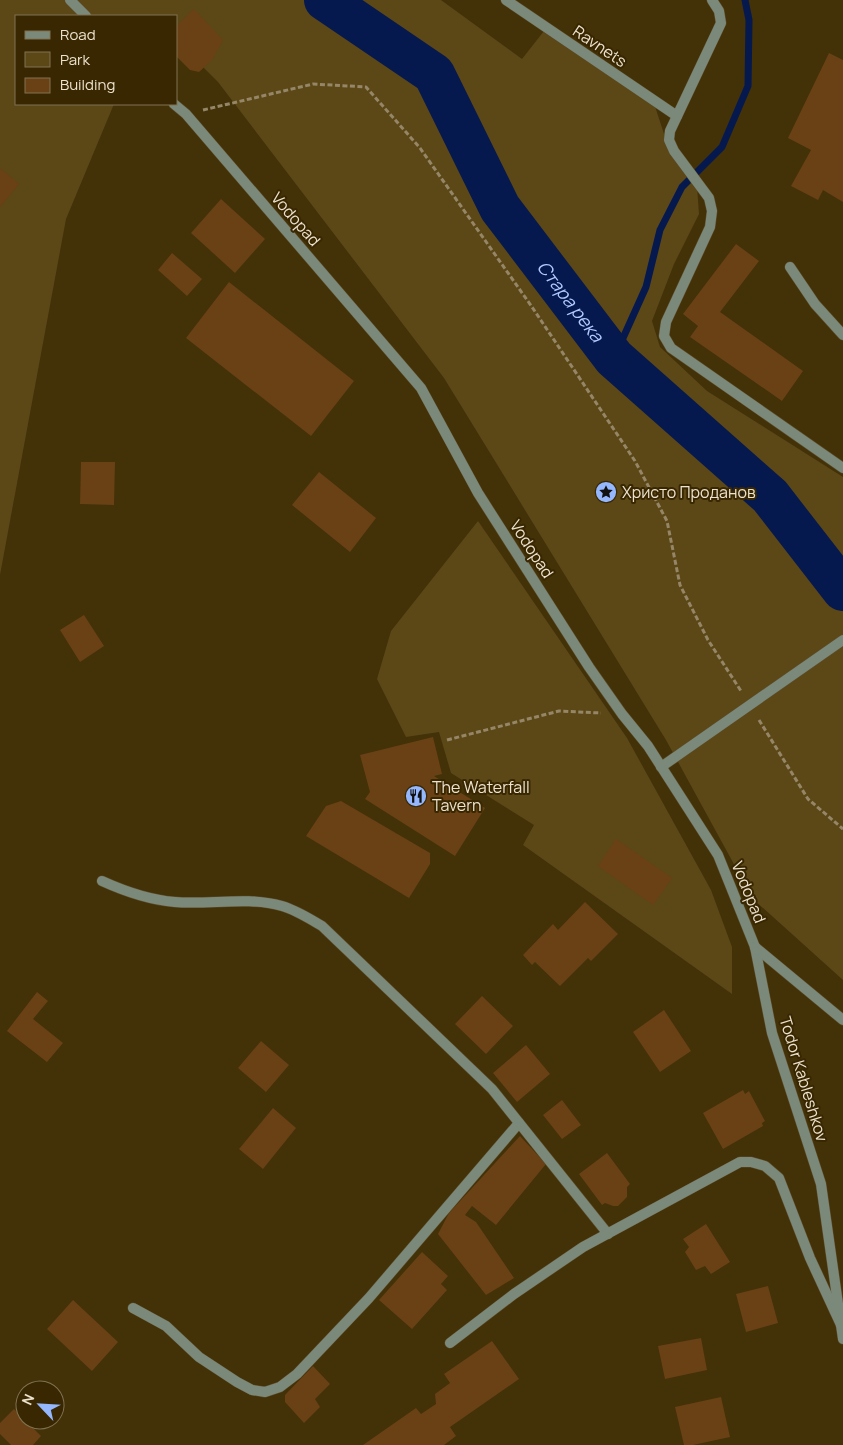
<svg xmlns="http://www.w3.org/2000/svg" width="843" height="1445" viewBox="0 0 843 1445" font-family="Manrope,sans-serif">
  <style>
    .green { fill: #5c4717 }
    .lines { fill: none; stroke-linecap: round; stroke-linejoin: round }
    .stream { stroke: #06194e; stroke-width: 7 }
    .river { stroke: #06194e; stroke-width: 42 }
    .building { fill: #694114 }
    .service-casing { stroke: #5e4d28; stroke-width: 11 }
    .pedestrian-casing { stroke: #5e4d28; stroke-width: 11 }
    .minor-casing { stroke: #5e4d28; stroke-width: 11 }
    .path { stroke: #948667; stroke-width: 3; stroke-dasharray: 5 2.5; stroke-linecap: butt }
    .service { stroke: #7b897b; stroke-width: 10 }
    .pedestrian { stroke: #7b897b; stroke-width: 10 }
    .minor { stroke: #7b897b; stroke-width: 10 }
    .labels { text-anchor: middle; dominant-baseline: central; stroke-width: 4; stroke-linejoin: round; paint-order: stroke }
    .street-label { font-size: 16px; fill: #ece2cd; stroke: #382700 }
    .poi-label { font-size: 16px; fill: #ece2cd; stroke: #382700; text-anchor: start }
    .water-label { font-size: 18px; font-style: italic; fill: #b1cafe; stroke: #382700 }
  </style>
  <rect width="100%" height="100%" fill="#433108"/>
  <!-- green -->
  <g class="green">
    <path d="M0 0H441L522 59 544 31 652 97 664 134 696 173 699 214 674 264 652 321 660 347 707 391 843 477V980L753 899 666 740 444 378 218 82 176 40V16L151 15 150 16H16V104H114L66 219 0 575Z"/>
    <path d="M478 521 627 738 711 890 732 947V994L523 845 534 825 451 773 439 732 406 737 377 679 391 631Z"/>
  </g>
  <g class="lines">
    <!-- stream -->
    <path class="stream" d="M614 358 646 287 660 230 682 187 722 147 748 86 749 20 745 0"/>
    <!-- river -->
    <path class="river" id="s1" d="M325 0 434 74 500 208 614 358 770 496 843 590"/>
  </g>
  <!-- building -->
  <g class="building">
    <path d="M194 9 223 40 212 60 199 72 190 70 176 56V26Z"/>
    <path d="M829 53 843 60V202L823 190 818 200 791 186 811 150 788 138Z"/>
    <path d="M0 168 19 184 0 207Z"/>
    <path d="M221 199 265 239 235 273 191 233Z"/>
    <path d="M736 244 759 261 720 312 803 371 782 401 690 337 698 326 683 314Z"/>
    <path d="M172 253 202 279 187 296 158 270Z"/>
    <path d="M229 282 354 381 311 436 186 338Z"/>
    <path d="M81 462H115L114 505 80 504Z"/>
    <path d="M319 472 376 518 350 552 292 505Z"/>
    <path d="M84 615 104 646 80 662 60 630Z"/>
    <path d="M433 737 442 774 434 776 485 808 455 856 365 799 370 792 360 755Z"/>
    <path d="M341 801 430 853V864L409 898 306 836 326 806Z"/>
    <path d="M616 839 672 878 653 905 598 866Z"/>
    <path d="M585 902 618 934 591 961 588 958 560 986 535 962 532 965 523 955 553 924 558 930Z"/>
    <path d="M37 992 48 1001 33 1019 63 1043 47 1062 7 1031Z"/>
    <path d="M482 996 513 1026 486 1054 455 1024Z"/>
    <path d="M664 1010 691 1051 660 1072 633 1032Z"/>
    <path d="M261 1041 289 1065 266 1092 238 1068Z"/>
    <path d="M526 1045 550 1074 517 1102 493 1073Z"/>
    <path d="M743 1090 745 1094 749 1091 765 1121 762 1123 763 1126 723 1149 703 1113Z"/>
    <path d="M562 1100 581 1125 562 1139 543 1115Z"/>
    <path d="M273 1108 296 1128 263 1169 239 1149Z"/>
    <path d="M520 1136 546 1164 496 1225 472 1206 465 1215 476 1222 514 1278 486 1295 438 1234 449 1213Z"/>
    <path d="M607 1153 630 1184 627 1187V1197L618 1206H613L605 1203 602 1205 579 1174Z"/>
    <path d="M706 1224 730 1262 711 1274 705 1266 696 1270 685 1252 689 1247 683 1239Z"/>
    <path d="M422 1252 448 1276 441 1284 447 1290 412 1329 379 1300Z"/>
    <path d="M768 1286 778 1323 746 1332 736 1294Z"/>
    <path d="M73 1300 118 1342 92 1371 47 1329Z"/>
    <path d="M701 1338 707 1370 665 1379 658 1346Z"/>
    <path d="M492 1341 519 1379 450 1427 456 1436 444 1445H363L416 1408 421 1414 436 1404 435 1394 450 1383 444 1374Z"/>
    <path d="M313 1366 330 1384 315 1399 320 1407 304 1423 285 1402V1395Z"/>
    <path d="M721 1397 730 1437 693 1445H684L675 1407Z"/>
    <path d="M14 1409 41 1436 33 1445H11L0 1434V1423Z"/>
  </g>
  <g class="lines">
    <!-- service casing -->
    <g class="service-casing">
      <g id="service">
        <path d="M70 0 86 16"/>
        <path d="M174 104 186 114 421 388 478 493 589 667 622 714 648 746 718 855 755 947"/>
        <path d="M790 267 815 304 843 335"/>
      </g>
    </g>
    <!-- pedestrian casing -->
    <g class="pedestrian-casing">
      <path id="pedestrian" d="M755 947 843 1020"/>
    </g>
    <!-- minor casing -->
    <g class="minor-casing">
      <g id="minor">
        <path d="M506 0 677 116"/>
        <path d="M712 0 719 11 721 23 670 131 669 140 674 151 709 198 712 211 710 227 666 322 664 336 671 348 843 468"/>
        <path d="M661 767 843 640"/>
        <path d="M102 881C124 891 150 900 175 902 210 905 247 896 282 906 296 910 310 919 322 926L492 1089 608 1234"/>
        <path d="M755 947 772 1033 821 1184 843 1339"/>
        <path d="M133 1308 166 1326 199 1357 237 1382 252 1390 265 1392 280 1387 297 1374 369 1298 519 1123"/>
        <path d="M450 1343 514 1294 583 1247 740 1162H751L765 1166 779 1178 810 1258 841 1325"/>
      </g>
    </g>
    <!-- path -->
    <g class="path">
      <path d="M203 110 313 84 366 87 420 148 532 307 635 461 667 521 680 585 708 640 741 691"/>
      <path d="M759 720 808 799 843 829"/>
      <path d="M447 740 559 711 601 713"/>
    </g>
    <!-- service -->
    <use href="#service" class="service"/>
    <!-- pedestrian -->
    <use href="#pedestrian" class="pedestrian"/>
    <!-- minor -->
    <use href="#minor" class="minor"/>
  </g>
  <!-- icons -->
  <defs>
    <g id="sight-disc" transform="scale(1.125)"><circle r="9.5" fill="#95b7fd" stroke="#382700"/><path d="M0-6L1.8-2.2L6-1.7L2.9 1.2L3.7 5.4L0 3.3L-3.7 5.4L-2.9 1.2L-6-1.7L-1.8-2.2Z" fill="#111"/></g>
    <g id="restaurant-disc" transform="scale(1.125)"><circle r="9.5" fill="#95b7fd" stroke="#382700"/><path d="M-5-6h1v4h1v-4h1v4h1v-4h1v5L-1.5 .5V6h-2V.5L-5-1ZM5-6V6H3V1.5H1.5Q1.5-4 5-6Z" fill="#111"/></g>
  </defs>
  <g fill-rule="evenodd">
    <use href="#sight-disc" x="606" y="492"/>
    <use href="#restaurant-disc" x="416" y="796"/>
  </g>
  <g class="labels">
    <!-- street labels -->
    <g class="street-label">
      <text transform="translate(600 46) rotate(34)">Ravnets</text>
      <text transform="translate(296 219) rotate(49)">Vodopad</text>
      <text transform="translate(532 549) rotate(57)">Vodopad</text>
      <text transform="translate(749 892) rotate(68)">Vodopad</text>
      <text transform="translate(804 1079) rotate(73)">Todor Kableshkov</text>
    </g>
    <!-- poi labels -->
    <g class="poi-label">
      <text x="622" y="492">Христо Проданов</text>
      <text x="432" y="787">The Waterfall<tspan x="432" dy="18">Tavern</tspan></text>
    </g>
    <!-- water labels -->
    <g class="water-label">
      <text stroke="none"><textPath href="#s1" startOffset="398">Стара река</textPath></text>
    </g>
  </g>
  <!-- legend -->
  <rect x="15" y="15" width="162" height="90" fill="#382700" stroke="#807252"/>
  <rect x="25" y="31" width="25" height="8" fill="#7b897b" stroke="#807252"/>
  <text x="60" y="40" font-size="15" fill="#ece2cd">Road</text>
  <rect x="25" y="52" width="25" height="15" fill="#5c4717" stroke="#807252"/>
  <text x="60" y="65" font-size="15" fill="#ece2cd">Park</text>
  <rect x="25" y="78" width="25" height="15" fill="#694114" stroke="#807252"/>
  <text x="60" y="90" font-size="15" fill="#ece2cd">Building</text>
  <!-- north arrow -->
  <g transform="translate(40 1405) rotate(295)"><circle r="24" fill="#382700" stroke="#807252"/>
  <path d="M0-4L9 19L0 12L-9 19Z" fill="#95b7fd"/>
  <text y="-8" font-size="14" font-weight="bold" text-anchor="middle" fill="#ece2cd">N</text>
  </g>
</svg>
